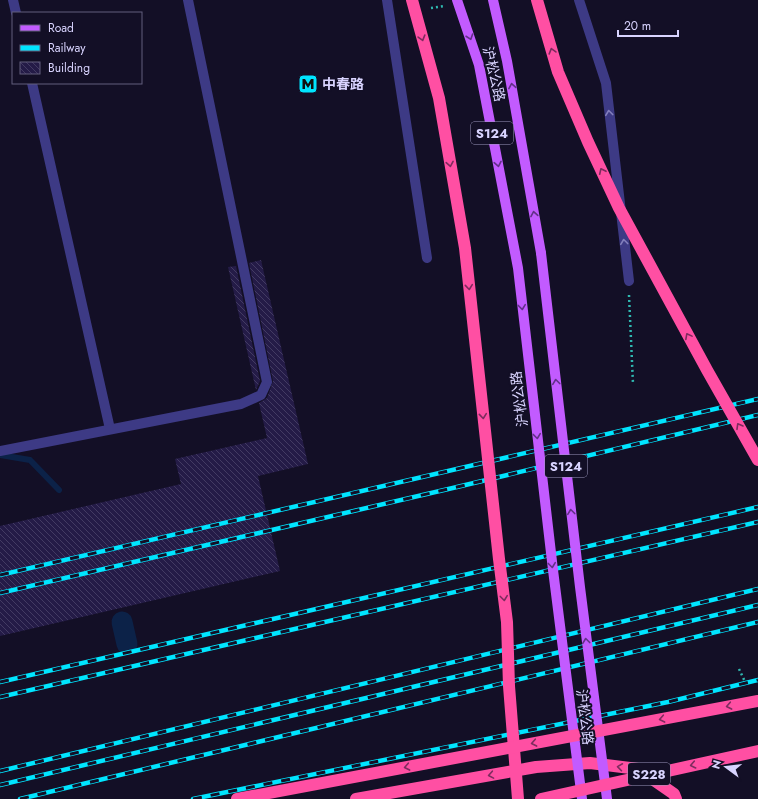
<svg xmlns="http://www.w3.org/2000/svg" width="758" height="799" viewBox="0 0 758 799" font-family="Jost,'Noto Sans SC',sans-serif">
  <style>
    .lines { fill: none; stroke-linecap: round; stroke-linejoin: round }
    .stream { stroke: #0c2248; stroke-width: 6 }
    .canal { stroke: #0c2248; stroke-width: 21 }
    .building { fill: url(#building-back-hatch) }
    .path { stroke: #2fb8b0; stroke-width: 2.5; stroke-dasharray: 2 3; stroke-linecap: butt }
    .minor { stroke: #3d3a85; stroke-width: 10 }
    .major { stroke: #c25bff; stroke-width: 10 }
    .highway { stroke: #ff4fa3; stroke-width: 12 }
    .rail-casing { stroke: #00e5ff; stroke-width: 4.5 }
    .rail { stroke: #130f26; stroke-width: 3; stroke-dasharray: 9; stroke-linecap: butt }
    .major-bridge { stroke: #c25bff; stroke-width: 10 }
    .highway-bridge { stroke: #ff4fa3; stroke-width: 12 }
    .oneway { stroke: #623188 }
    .oneway2 { stroke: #7d2c5e }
    .oneway3 { stroke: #837fbc }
    .labels { text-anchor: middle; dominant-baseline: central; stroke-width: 4; stroke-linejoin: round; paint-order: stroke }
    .shield { fill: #130f26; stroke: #9e99be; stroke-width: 1 }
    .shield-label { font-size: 13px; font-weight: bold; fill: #d9d4ff }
    .street-label { font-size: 14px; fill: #d9d4ff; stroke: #130f26 }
    .poi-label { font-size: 14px; font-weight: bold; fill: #d9d4ff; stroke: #130f26; text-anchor: start }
  </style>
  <defs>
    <pattern id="building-back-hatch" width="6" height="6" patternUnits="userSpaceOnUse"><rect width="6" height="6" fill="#241b47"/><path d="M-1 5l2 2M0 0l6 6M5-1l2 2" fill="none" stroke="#433b63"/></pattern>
  </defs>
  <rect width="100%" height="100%" fill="#130f26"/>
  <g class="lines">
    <!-- stream -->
    <path class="stream" d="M0 455 30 460 59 490"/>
    <!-- canal -->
    <path class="canal" d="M122 622 127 644"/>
  </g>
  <!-- building -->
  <g class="building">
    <path d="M261 260 308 464 258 476 280 571 0 636V526L181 484 175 459 267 438 259 403 267 398 273 381 249 263Z"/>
    <path d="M236 266 260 381 256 390 228 267Z"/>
  </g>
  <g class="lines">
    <!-- path -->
    <g class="path">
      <path d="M431 8 444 6"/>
      <path d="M629 295 633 384"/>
      <path d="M739 669 747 686"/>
    </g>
    <!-- minor -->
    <g class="minor">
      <path d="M13 0 16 13"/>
      <path d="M387 0 427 258"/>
      <path d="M579 0 606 83 629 281"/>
      <path d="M32 83 110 429"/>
      <path d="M0 451 241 404 261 395 267 382 188 0"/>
    </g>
    <!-- major -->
    <path class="major" d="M493 0 507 61 541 253"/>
    <!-- highway -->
    <path class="highway" d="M356 799 536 767 590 763 638 769 674 794 676 799"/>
    <!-- rail casing -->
    <g class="rail-casing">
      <g id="rail">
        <path d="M0 575 758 399"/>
        <path d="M0 593 457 487 758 415"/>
        <path d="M0 682 758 507"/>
        <path d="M0 697 758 522"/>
        <path d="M0 771 758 589"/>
        <path d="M0 785 758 605"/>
        <path d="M20 799 758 622"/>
        <path d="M193 799 668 702 758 680"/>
      </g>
    </g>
    <!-- rail -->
    <use href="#rail" class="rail"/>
    <!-- major-bridge -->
    <g class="major-bridge">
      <path d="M457 0 479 65 518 268 553 570 582 799"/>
      <path d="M541 253 580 587 607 799"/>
    </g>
    <!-- highway-bridge -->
    <g class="highway-bridge">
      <path d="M412 0 439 98 465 248 499 559 507 622 509 686 518 799"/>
      <path d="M537 0 558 72 588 142 619 208 707 370 758 460"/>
      <path d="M237 799 758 701"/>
      <path d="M541 799 758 751"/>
    </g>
  </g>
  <!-- one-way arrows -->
  <defs><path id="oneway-chevron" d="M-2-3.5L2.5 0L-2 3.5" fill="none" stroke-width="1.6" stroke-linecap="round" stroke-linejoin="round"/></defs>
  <g class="oneway">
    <use href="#oneway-chevron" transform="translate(470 37) rotate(71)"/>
    <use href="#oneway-chevron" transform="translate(512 86) rotate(-100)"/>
    <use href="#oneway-chevron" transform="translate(498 164) rotate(79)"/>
    <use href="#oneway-chevron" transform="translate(534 214) rotate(-100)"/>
    <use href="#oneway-chevron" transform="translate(522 307) rotate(83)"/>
    <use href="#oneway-chevron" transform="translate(556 382) rotate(-97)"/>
    <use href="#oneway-chevron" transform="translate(537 436) rotate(83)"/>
    <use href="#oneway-chevron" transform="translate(571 512) rotate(-97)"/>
    <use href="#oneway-chevron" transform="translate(552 565) rotate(83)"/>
    <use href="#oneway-chevron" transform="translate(586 641) rotate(-97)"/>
  </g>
  <g class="oneway2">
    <use href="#oneway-chevron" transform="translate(422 38) rotate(74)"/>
    <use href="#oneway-chevron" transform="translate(552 51) rotate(-106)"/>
    <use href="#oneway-chevron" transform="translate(450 164) rotate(80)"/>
    <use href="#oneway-chevron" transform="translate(602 171) rotate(-115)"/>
    <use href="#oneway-chevron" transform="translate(469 287) rotate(84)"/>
    <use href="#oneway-chevron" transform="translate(688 336) rotate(-118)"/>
    <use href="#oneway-chevron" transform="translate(483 416) rotate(84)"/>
    <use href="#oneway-chevron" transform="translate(739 426) rotate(-120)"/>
    <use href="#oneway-chevron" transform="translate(504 598) rotate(83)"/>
    <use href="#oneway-chevron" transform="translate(729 706) rotate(169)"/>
    <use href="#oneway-chevron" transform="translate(662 719) rotate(169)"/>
    <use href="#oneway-chevron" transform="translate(534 743) rotate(169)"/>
    <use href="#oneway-chevron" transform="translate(693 765) rotate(168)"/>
    <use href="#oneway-chevron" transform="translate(407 767) rotate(169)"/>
    <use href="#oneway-chevron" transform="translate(620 767) rotate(-172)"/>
    <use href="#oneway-chevron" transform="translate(491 775) rotate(170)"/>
  </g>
  <g class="oneway3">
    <use href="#oneway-chevron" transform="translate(609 113) rotate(-97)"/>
    <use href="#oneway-chevron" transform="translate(624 242) rotate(-97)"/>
  </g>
  <!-- icons -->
  <defs>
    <g id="metro-square" transform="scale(1)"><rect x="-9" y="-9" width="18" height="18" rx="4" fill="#00e5ff" stroke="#130f26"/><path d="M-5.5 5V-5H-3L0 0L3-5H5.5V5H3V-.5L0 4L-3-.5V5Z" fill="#111"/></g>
  </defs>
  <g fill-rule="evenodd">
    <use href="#metro-square" x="308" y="84"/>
  </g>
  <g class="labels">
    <!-- shield labels -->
    <g class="shield">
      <rect x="471" y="122" width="42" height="22" rx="3"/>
      <rect x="545" y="455" width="42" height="22" rx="3"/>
      <rect x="628" y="763" width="42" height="22" rx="3"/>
    </g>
    <g class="shield-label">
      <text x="492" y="133">S124</text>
      <text x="566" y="466">S124</text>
      <text x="649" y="774">S228</text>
    </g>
    <!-- street labels -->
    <g class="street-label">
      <text transform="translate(494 74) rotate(77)">沪松公路</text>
      <text transform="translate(519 399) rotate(-97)">沪松公路</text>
      <text transform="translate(585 717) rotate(83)">沪松公路</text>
    </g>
    <!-- poi labels -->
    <g class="poi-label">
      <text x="322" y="84">中春路</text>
    </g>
  </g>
  <!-- legend -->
  <rect x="12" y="12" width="130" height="72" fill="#130f26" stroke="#625e7d"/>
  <rect x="20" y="25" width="20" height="6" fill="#c25bff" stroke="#625e7d"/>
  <text x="48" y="32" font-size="12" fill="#d9d4ff">Road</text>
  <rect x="20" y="45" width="20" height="6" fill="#00e5ff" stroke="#625e7d"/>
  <text x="48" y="52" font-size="12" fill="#d9d4ff">Railway</text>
  <rect x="20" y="62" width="20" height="12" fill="url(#building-back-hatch)" stroke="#625e7d"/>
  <text x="48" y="72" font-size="12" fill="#d9d4ff">Building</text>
  <!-- north arrow -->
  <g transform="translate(726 767) rotate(285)" stroke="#130f26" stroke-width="3" paint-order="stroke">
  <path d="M0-3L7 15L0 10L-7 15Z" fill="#d9d4ff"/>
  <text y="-6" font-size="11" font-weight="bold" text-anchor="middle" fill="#d9d4ff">N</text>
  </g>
  <!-- scale -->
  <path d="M618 30v6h60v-6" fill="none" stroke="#d9d4ff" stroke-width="2"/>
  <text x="624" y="30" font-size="12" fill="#d9d4ff" stroke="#130f26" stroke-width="3" paint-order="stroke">20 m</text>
</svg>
